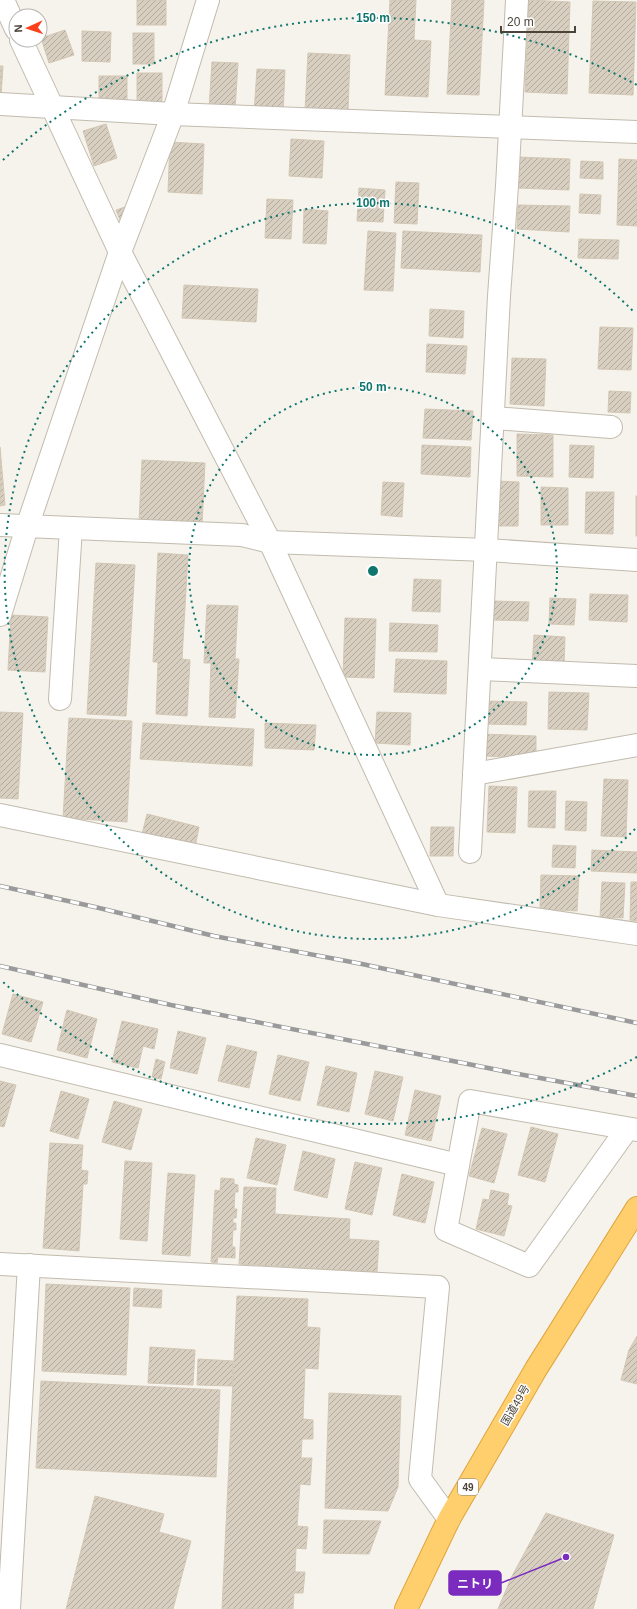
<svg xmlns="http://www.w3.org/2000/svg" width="637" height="1609" viewBox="0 0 637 1609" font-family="Helvetica,'Noto Sans JP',sans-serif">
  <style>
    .building { fill: url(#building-hatch); stroke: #d3c7b4 }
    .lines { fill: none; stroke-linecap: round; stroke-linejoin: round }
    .minor-casing { stroke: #c2bbae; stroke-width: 24 }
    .highway-casing { stroke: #e0a43c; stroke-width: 24 }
    .minor { stroke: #fff; stroke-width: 22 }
    .highway { stroke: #ffcf6e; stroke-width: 22 }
    .rail-casing { stroke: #9a9a9a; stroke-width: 4.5 }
    .rail { stroke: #fff; stroke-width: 3; stroke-dasharray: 9; stroke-linecap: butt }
    .ring { fill: none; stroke: #0f766e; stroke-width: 2; stroke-dasharray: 2 4 }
    .labels { text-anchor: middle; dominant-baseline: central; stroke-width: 3; stroke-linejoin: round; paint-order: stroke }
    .shield { fill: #fff; stroke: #817c74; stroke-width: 1 }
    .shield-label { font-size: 10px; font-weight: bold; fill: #4b4439 }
    .street-label { font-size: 11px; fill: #4b4439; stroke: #fff }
    .centre { fill: #0f766e; stroke: #fff; stroke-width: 2 }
    .ring-label { font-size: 12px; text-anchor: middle; font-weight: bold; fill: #0f766e; stroke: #fff; stroke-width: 3; stroke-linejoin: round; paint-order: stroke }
    .leader { fill: none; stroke: #7b2cbf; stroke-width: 1.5 }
    .callout-dot { fill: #7b2cbf; stroke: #fff; stroke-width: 1.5 }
    .callout { fill: #7b2cbf; stroke: #7b2cbf; stroke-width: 1.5 }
    .callout-label { font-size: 12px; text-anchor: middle; font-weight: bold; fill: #fff }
  </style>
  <defs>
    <pattern id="building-hatch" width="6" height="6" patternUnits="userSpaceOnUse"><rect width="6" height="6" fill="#d8cfc1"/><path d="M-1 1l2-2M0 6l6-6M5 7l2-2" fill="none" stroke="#b1aa9e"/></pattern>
  </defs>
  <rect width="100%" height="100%" fill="#f6f3ec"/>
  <!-- building -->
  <g class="building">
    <rect x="137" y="0" width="29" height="25"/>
    <path d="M390 0H416L414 40 431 41 428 97 385 95Z"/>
    <path d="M452 0H484L479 95 447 94Z"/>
    <path d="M529 0 570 2 567 94 525 92Z"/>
    <path d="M593 1 636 2 633 95 589 93Z"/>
    <path d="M65 30 74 55 49 63 41 38Z"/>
    <path d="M82 31 111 32 110 62 82 61Z"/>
    <rect x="133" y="33" width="21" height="31"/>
    <path d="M308 53 350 55 348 112 305 110Z"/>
    <path d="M212 62 238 63 235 110 209 108Z"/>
    <path d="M0 66H3L1 96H0Z"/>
    <path d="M257 69 285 70 283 115 254 113Z"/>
    <rect x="137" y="73" width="25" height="35"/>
    <rect x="99" y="76" width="28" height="31"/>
    <path d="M106 124 117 158 94 166 83 131Z"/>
    <path d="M291 139 324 141 322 178 289 176Z"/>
    <path d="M170 142 204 144 202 194 168 192Z"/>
    <path d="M518 157 570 159 569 190 516 188Z"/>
    <path d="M619 159 637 160V226L617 225Z"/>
    <path d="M581 161 603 162V179L580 178Z"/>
    <path d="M396 182 419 183 417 224 394 223Z"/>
    <path d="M359 188 385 190 383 222 357 221Z"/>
    <path d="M580 194 601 195 600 214 579 213Z"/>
    <path d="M267 199 293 200 291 239 265 238Z"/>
    <path d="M518 205 570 206 569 232 517 229Z"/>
    <path d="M125 207 129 217 120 220 116 210Z"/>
    <path d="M304 209 328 211 326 244 303 243Z"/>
    <path d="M368 231 396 233 393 291 364 290Z"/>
    <path d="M403 231 482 235 480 272 401 268Z"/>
    <path d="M579 239 619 240 618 259 578 258Z"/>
    <path d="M184 285 258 289 256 322 182 318Z"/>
    <path d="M430 309 464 311 463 338 429 336Z"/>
    <path d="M600 327 633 328 631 370 598 369Z"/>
    <path d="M427 344 467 346 465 374 426 372Z"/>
    <path d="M512 358 546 359 544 406 510 404Z"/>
    <path d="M609 391 631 392 630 413 608 412Z"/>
    <path d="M425 409 473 411 471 440 423 438Z"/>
    <path d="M517 434 553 435V477L517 476Z"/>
    <path d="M422 445 471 447 470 477 421 474Z"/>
    <path d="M570 445 594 446 593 478 569 477Z"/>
    <path d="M0 447 5 505 0 506Z"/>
    <path d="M142 460 205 463 202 525 139 522Z"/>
    <path d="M498 481 519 482 518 526H497Z"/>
    <path d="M383 482 404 483 402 517 381 515Z"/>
    <path d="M541 487 568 488V525H541Z"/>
    <path d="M586 492H614L613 534 585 533Z"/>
    <rect x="636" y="496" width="1" height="40"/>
    <path d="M158 553 188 555 182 659 190 660 187 716 156 714 158 662H153Z"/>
    <path d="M96 563 135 565 126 716 87 714Z"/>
    <path d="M414 579 441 580 440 612 412 611Z"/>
    <path d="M590 594 628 595 627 622 589 620Z"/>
    <path d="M550 598 576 599 574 625 549 624Z"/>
    <path d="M494 601 529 602 528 621 493 620Z"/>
    <path d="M207 605 238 606 235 659H239L235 718 209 717 211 663H204Z"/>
    <path d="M11 615 48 617 45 672 8 670Z"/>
    <path d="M345 618 376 619 374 678 343 677Z"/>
    <path d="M390 623 438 625 437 652 389 651Z"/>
    <path d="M534 635 565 637 564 668 532 667Z"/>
    <path d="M396 659 447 661 446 694 394 692Z"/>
    <path d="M549 692 589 693 587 730 548 729Z"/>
    <path d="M487 701 527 702 526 725 485 724Z"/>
    <path d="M0 712 23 713 18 799 0 798Z"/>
    <path d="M377 712 411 713 410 745 375 743Z"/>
    <path d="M69 718 132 721 127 822 63 818Z"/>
    <path d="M143 723 254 729 252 766 140 759Z"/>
    <path d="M265 723 316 725 314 750 265 748Z"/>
    <path d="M481 734 536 736V758L480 756Z"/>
    <path d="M604 779 628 780 626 837 601 836Z"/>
    <path d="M489 786 517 787 515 833 487 832Z"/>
    <path d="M529 791H556L555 828 528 827Z"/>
    <path d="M566 801 587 802 586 831 565 830Z"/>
    <path d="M147 814 199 827 195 847 142 834Z"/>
    <path d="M431 827H454L453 856H430Z"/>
    <path d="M553 845 576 846 575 868 552 867Z"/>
    <path d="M592 850 637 852V873L591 871Z"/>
    <path d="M541 875 579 876 577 911 540 909Z"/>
    <path d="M602 882 625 883 623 918 600 917Z"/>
    <path d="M631 882H637V921L630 920Z"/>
    <path d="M13 994 43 1002 31 1042 2 1034Z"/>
    <path d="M67 1010 97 1019 87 1058 57 1050Z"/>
    <path d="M122 1021 158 1029 154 1049 143 1046 138 1068 112 1062Z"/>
    <path d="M178 1031 206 1038 197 1074 170 1068Z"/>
    <path d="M227 1045 257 1052 249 1088 218 1081Z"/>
    <path d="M278 1055 309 1062 300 1101 269 1094Z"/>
    <path d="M156 1059 165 1062 161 1079 152 1077Z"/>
    <path d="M326 1066 357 1073 349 1112 317 1105Z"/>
    <path d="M375 1071 403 1077 393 1121 365 1114Z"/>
    <path d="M0 1081 16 1085 4 1127 0 1126Z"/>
    <path d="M415 1090 441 1096 431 1141 405 1135Z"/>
    <path d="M61 1091 89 1099 78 1139 50 1131Z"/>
    <path d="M114 1101 142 1109 131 1150 102 1142Z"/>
    <path d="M531 1127 558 1134 545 1182 518 1175Z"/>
    <path d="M482 1128 507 1134 494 1183 469 1176Z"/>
    <path d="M256 1138 286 1145 277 1185 247 1178Z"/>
    <path d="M50 1143 83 1145 81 1170 88 1171 87 1184H83L79 1251 43 1248Z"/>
    <path d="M303 1151 335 1159 327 1198 294 1190Z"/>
    <path d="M125 1161 152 1163 147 1241 120 1239Z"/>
    <path d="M355 1162 382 1168 372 1215 345 1209Z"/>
    <path d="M168 1173 195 1175 190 1256 162 1254Z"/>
    <path d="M402 1174 434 1182 425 1223 393 1215Z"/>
    <path d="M221 1178 234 1179V1184L238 1185V1192H235L234 1209H237L236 1218H233V1223H236V1230H233L232 1247H235V1258L218 1257 217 1263 211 1262 215 1190 220 1191Z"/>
    <path d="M244 1187 276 1188 275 1214 350 1219 349 1239 379 1241 377 1272 239 1264Z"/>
    <path d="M491 1190 509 1194 507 1205 512 1206 504 1236 476 1229 483 1199 489 1200Z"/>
    <path d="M46 1284 130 1288 126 1375 42 1371Z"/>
    <path d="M134 1288 162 1290 161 1308 133 1306Z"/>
    <path d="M237 1296 308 1299 307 1327 320 1328 318 1369 305 1368 303 1419 313 1420V1439H302L301 1458H312L310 1485 300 1484 297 1526 308 1527 306 1549 296 1548 295 1572H305L303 1593H294L293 1609H222Z"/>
    <path d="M637 1336V1384L621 1380 629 1350Z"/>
    <path d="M150 1347 195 1350 193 1385 148 1383Z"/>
    <path d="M198 1359 233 1361 232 1386 197 1385Z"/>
    <path d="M41 1381 220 1390 216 1477 36 1468Z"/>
    <path d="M329 1393 401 1396 398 1487 388 1511 325 1508Z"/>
    <path d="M95 1496 164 1514 159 1532 191 1541 173 1609H66Z"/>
    <path d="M546 1513 614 1535 593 1609H498L511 1578Z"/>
    <path d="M324 1520 381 1521 369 1554 323 1553Z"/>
  </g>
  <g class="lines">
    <!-- minor casing -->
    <g class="minor-casing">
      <g id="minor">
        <path d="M3 0 16 29"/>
        <path d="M21 40 120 252 270 542 438 905"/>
        <path d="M0 104 173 114 637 132"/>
        <path d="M494 418 611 427"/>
        <path d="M0 525 242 535 270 542 487 550 637 560"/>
        <path d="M0 615 27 527 120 252 173 114 208 0"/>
        <path d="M480 669 636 676"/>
        <path d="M60 699 71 528"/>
        <path d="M474 774 637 745"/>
        <path d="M0 815 438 905 637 934"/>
        <path d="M470 852 499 296 507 186 517 0"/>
        <path d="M0 1055 458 1165"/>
        <path d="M627 1129 529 1266 446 1230 470 1101 637 1130"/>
        <path d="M0 1264 438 1287 420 1479 449 1519"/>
        <path d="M9 1609 29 1265"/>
      </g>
    </g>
    <!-- highway casing -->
    <g class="highway-casing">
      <path id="highway" d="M406 1609 449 1519 536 1369 637 1208"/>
    </g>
    <!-- minor -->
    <use href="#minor" class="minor"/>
    <!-- highway -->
    <use href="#highway" class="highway"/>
    <!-- rail casing -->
    <g class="rail-casing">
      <g id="rail">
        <path d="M0 886 95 907 214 936 362 964 637 1023"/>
        <path d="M0 966 171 1005 513 1073 637 1096"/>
      </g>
    </g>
    <!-- rail -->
    <use href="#rail" class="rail"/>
  </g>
  <!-- distance rings -->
  <g class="ring">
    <circle cx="373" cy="571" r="184"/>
    <path d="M635 829A368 368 0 1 1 635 313"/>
    <path d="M637 1057A553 553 0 0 1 3 982M3 160A553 553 0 0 1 637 85"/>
  </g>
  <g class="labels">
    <!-- shield labels -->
    <rect class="shield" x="458" y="1479" width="20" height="16" rx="3"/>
    <g class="shield-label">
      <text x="468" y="1487">49</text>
    </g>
    <!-- street labels -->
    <g class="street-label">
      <text transform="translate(515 1405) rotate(-60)">国道49号</text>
    </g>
  </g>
  <circle cx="373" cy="571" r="6" class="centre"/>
  <g class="ring-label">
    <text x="373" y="22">150 m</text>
    <text x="373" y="207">100 m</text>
    <text x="373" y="391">50 m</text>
  </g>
  <!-- callouts -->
  <path class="leader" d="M566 1557L501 1583"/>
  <circle class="callout-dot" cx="566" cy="1557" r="4"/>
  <rect class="callout" x="449" y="1571" width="52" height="24" rx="4"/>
  <g class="callout-label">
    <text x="475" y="1588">ニトリ</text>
  </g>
  <!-- north arrow -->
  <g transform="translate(28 28) rotate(267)"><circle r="19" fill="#ffffff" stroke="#b7b4b0"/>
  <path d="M0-3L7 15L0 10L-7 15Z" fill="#fc3f1d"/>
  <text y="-6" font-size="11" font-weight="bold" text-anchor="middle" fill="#4b4439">N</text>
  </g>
  <!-- scale -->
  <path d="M501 26v6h74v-6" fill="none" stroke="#4b4439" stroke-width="2"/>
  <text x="507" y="26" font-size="12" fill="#4b4439" stroke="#ffffff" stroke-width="3" paint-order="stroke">20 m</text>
</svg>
